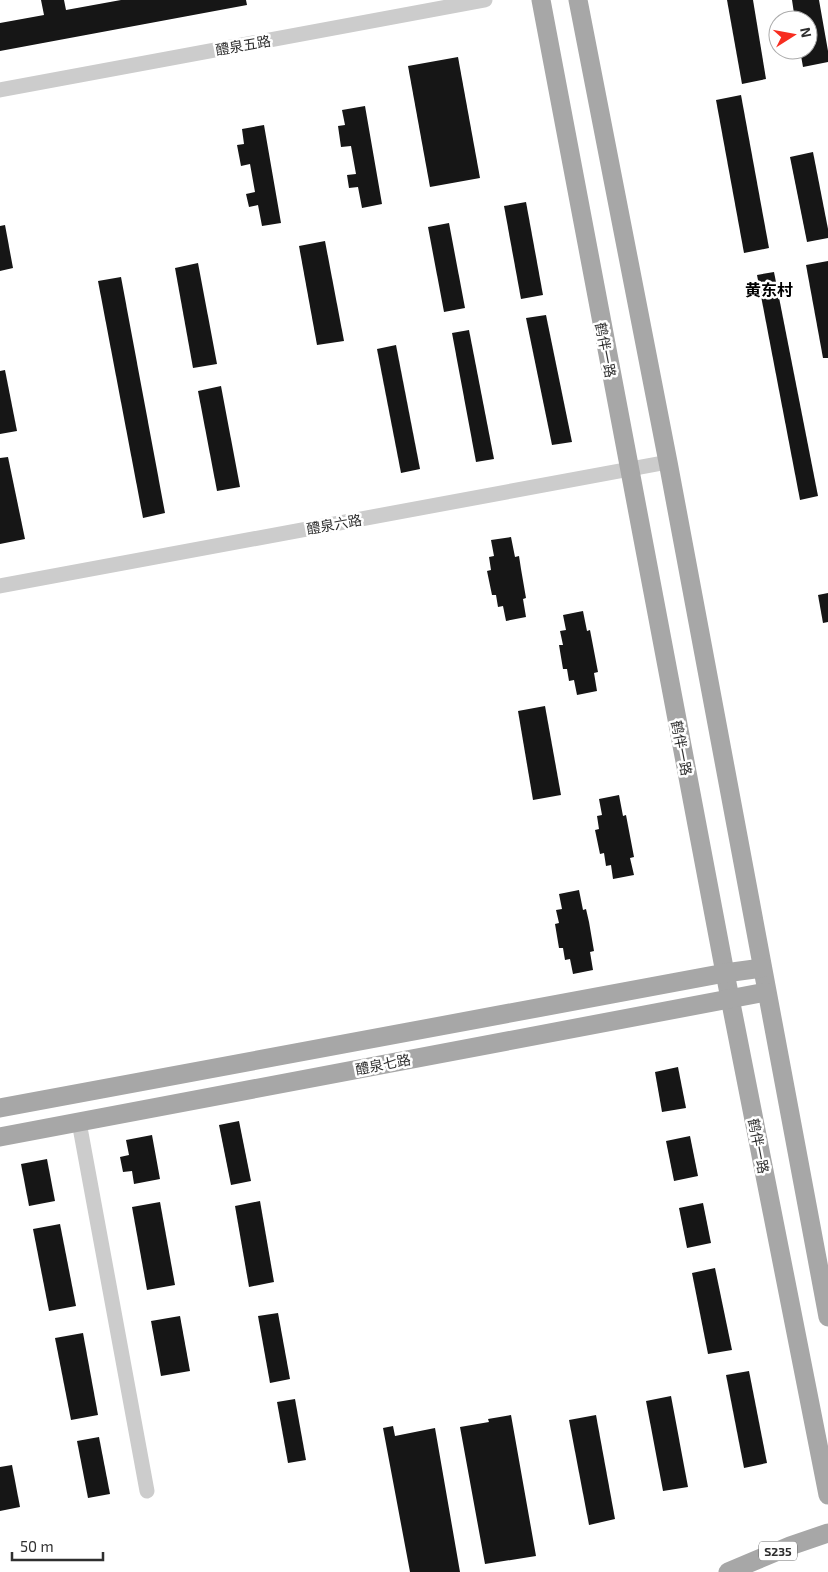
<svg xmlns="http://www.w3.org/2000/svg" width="828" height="1572" viewBox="0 0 828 1572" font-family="'Exo 2','Noto Sans SC',sans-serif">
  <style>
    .building { fill: #161616 }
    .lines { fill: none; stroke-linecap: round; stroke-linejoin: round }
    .minor { stroke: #ccc; stroke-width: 15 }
    .major { stroke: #a7a7a7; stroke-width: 19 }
    .labels { text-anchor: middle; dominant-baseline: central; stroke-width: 5; stroke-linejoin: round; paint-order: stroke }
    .shield { fill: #fff; stroke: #6d6d6d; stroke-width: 1 }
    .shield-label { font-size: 12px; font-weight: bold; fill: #2f2f2f }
    .street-label { font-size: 14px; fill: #2f2f2f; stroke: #fff }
    .quarter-label { font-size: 16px; font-weight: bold; fill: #000; stroke: #fff }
  </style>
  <rect width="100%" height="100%" fill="#fff"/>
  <!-- building -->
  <g class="building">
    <path d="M41 0H64L66 10 121 0H246L247 5 0 51V23L44 15Z"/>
    <path d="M727 0H753L766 79 742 84Z"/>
    <path d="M792 0H819L828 51V62L803 67 800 50H808V20H795Z"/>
    <path d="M458 57 480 178 430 187 408 66Z"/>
    <path d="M741 95 769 248 744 253 716 100Z"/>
    <path d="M365 106 382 204 362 208 358 187 349 188 347 175 356 174 351 146 341 147 338 126 345 125 342 110Z"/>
    <path d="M264 125 281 223 262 226 258 205 249 207 246 194 255 192 250 164 241 166 237 145 244 144 242 129Z"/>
    <path d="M813 152 828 229V238L807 242 790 157Z"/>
    <path d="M526 202 543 295 521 299 504 206Z"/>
    <path d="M449 223 465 308 444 312 428 227Z"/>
    <path d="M5 225 13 268 0 271V226Z"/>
    <path d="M325 241 344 341 317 345 299 246Z"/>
    <path d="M828 261V358H823L806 265Z"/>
    <path d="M198 263 217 364 193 368 175 268Z"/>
    <path d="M774 272 818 496 800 500 757 275Z"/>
    <path d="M121 277 165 513 143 518 98 281Z"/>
    <path d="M546 315 572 442 552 445 526 318Z"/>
    <path d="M469 330 494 459 476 462 452 333Z"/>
    <path d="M396 345 420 469 401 473 377 349Z"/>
    <path d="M5 370 17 431 0 434V371Z"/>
    <path d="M221 386 240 487 217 491 198 391Z"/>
    <path d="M8 457 25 539 0 544V458Z"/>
    <path d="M511 537 515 557 519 556 521 569 526 598 523 599 526 617 506 621 503 606 498 607 496 595H492L487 571 491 570 489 557 494 556 491 540Z"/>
    <path d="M828 593V622L823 623 818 595Z"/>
    <path d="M583 611 587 631 590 630 598 672 594 673 597 691 577 695 574 680 569 681 567 669H563L559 645H563L560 631 566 630 563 615Z"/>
    <path d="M545 706 561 795 533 800 518 711Z"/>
    <path d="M619 795 623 816 626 815 634 857 630 858 634 875 613 879 611 865 606 866 604 853 600 854 595 830 599 829 597 816 602 815 599 799Z"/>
    <path d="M579 890 583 910 586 909 589 922 594 951 590 952 593 970 573 974 570 959 565 960 563 948H559L555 924 559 923 556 910 562 909 559 894Z"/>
    <path d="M678 1067 686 1108 662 1112 655 1072Z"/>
    <path d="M239 1121 251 1181 231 1185 219 1125Z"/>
    <path d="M152 1135 160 1179 134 1184 132 1171 123 1172 120 1157 129 1155 126 1140Z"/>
    <path d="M690 1136 698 1176 674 1181 666 1141Z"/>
    <path d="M47 1159 55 1201 29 1206 21 1164Z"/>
    <path d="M260 1201 274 1282 249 1287 235 1206Z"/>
    <path d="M160 1202 175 1285 147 1290 132 1207Z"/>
    <path d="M703 1203 711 1243 687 1248 679 1208Z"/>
    <path d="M60 1224 76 1306 49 1311 33 1229Z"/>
    <path d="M715 1268 732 1350 708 1354 692 1273Z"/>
    <path d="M278 1313 290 1379 270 1383 258 1316Z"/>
    <path d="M180 1316 190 1371 161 1376 151 1321Z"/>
    <path d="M83 1333 98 1415 71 1420 55 1338Z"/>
    <path d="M749 1371 767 1463 744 1468 726 1375Z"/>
    <path d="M671 1396 688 1487 663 1491 646 1401Z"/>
    <path d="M295 1399 306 1460 288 1463 277 1402Z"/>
    <path d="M511 1415 536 1556 485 1564 460 1427 489 1422 488 1419Z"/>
    <path d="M596 1415 615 1519 589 1525 569 1420Z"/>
    <path d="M393 1426 395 1436 435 1428 460 1572H410L383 1428Z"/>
    <path d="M99 1437 110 1494 88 1498 77 1441Z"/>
    <path d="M12 1465 20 1507 0 1511V1467Z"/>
  </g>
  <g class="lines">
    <!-- minor -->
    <g class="minor">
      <path d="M0 90 485 0"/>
      <path d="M0 586 668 462"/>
      <path d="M79 1122 147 1491"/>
    </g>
    <!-- major -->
    <g class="major">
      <path d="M541 0 725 973 828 1495"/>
      <path d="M578 0 668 462 828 1317"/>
      <path d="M0 1108 725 973 762 968"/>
      <path d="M0 1137 766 992"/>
      <path d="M728 1572 790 1546 828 1533"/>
    </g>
  </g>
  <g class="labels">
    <!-- shield labels -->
    <rect class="shield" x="759" y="1541.5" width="38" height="19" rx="4"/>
    <g class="shield-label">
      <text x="778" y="1551">S235</text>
    </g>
    <!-- street labels -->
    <g class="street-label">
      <text transform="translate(243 45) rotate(-10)">醴泉五路</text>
      <text transform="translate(606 350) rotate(79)">鹤伴一路</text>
      <text transform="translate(334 524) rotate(-10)">醴泉六路</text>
      <text transform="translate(682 748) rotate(79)">鹤伴一路</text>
      <text transform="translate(383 1064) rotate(-11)">醴泉七路</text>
      <text transform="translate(759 1146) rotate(79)">鹤伴一路</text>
    </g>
    <!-- quarter labels -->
    <g class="quarter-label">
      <text x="769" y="289">黄东村</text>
    </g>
  </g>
  <!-- north arrow -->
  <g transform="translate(793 35) rotate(79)"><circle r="24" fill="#ffffff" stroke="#acacac"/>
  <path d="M0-4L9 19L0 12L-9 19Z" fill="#f72d20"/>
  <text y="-8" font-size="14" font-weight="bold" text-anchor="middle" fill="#2f2f2f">N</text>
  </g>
  <!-- scale -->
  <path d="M12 1552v8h91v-8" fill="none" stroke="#2f2f2f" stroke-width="2.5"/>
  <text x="20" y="1552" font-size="15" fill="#2f2f2f" stroke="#ffffff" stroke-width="4" paint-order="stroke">50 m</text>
</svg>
